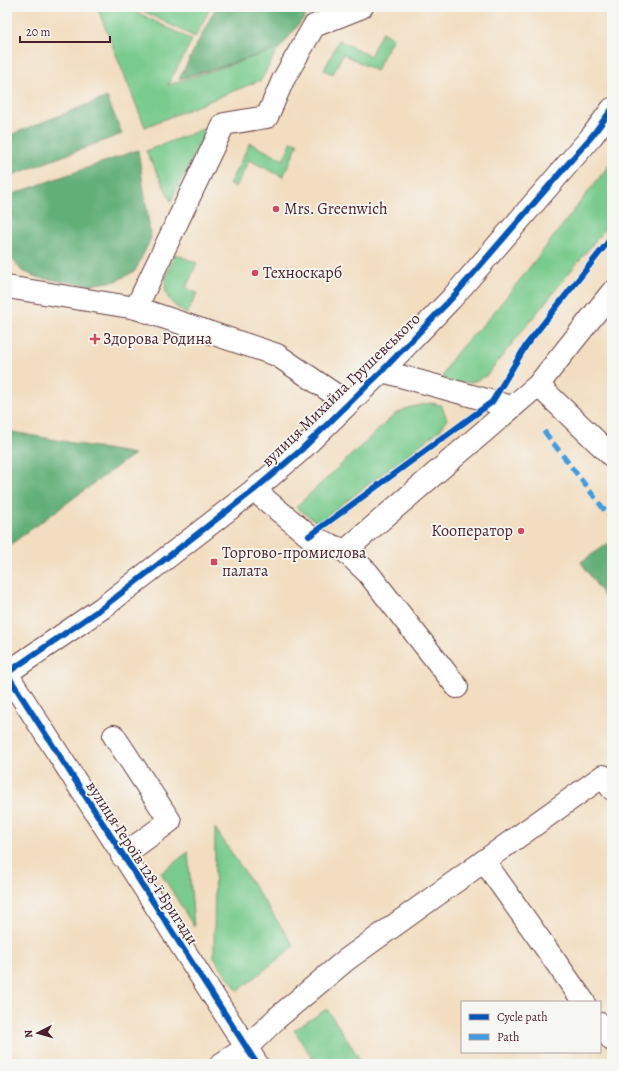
<svg xmlns="http://www.w3.org/2000/svg" width="619" height="1071" viewBox="0 0 619 1071" font-family="Alegreya,serif">
  <style>
    .green { fill: #79cb8d; stroke: #62755c }
    .forest { fill: #62af78; stroke: #566752 }
    .lines { fill: none; stroke-linecap: round; stroke-linejoin: round }
    .minor-casing { stroke: #633c41; stroke-width: 24 }
    .minor { stroke: #fff; stroke-width: 22 }
    .quiet { stroke: #409be1; stroke-width: 5; stroke-dasharray: 10 5; stroke-linecap: butt }
    .cycleway-casing { stroke: #f6f6f2; stroke-width: 8 }
    .cycleway { stroke: #0057b8; stroke-width: 6 }
    .poi-dot { fill: #d1495b; stroke: #f6f6f2; stroke-width: 1.5 }
    .labels { text-anchor: middle; dominant-baseline: central; stroke-width: 3.5; stroke-linejoin: round; paint-order: stroke }
    .poi-label { font-size: 16px; fill: #4a1f2b; stroke: #f6f6f2; text-anchor: start }
    .street-label { font-size: 16px; fill: #4a1f2b; stroke: #f6f6f2 }
  </style>
  <rect width="100%" height="100%" fill="#f6f6f2"/>
  <filter id="ink" filterUnits="userSpaceOnUse"><feTurbulence type="fractalNoise" baseFrequency=".025" numOctaves="2"/><feDisplacementMap in="SourceGraphic" scale="8" xChannelSelector="R" yChannelSelector="G"/><feConvolveMatrix kernelMatrix="1 2 1 2 8 2 1 2 1" color-interpolation-filters="sRGB"/></filter>
  <filter id="wash" filterUnits="userSpaceOnUse"><feTurbulence type="fractalNoise" baseFrequency=".012" numOctaves="4" result="noise"/><feDisplacementMap in="SourceGraphic" scale="16" xChannelSelector="R" yChannelSelector="G"/><feGaussianBlur stdDeviation="0.9" result="paint"/><feColorMatrix in="noise" values="0 0 0 0 0 0 0 0 0 0 0 0 0 0 0 0 0 1.4 0 .05"/><feComposite in="paint" operator="in"/></filter>
  <g filter="url(#wash)">
    <rect width="100%" height="100%" fill="#f2ddc0"/>
    <!-- green -->
    <g class="green">
      <path d="M97 7H127L192 40 168 85 278 49 261 80 145 127Z"/>
      <path d="M135 7H211L195 37Z"/>
      <path d="M382 32 393 38 376 71 343 54 333 74 324 70 339 40 370 56Z"/>
      <path d="M208 127 171 201 146 151Z"/>
      <path d="M292 141 298 144 283 177 249 160 236 187 229 184 250 143 283 160Z"/>
      <path d="M612 161V220L486 376C469 385 461 384 443 379 446 357 480 330 494 312 534 263 573 211 612 161Z"/>
      <path d="M175 254 197 263 186 288 197 293 187 314C157 297 163 281 175 254Z"/>
      <path d="M430 403 441 405 447 419 441 429 318 523 296 507 394 415 407 408Z"/>
      <path d="M215 828 294 946 238 991 214 957Z"/>
      <path d="M188 852 194 927 161 873Z"/>
      <path d="M327 1009 363 1064H316L294 1030Z"/>
    </g>
    <!-- forest -->
    <g class="forest">
      <path d="M216 7H313L279 49 179 79Z"/>
      <path d="M107 97 122 134 7 177V136Z"/>
      <path d="M138 150 151 238 135 271 116 281 89 285 39 278 22 271 7 252V196Z"/>
      <path d="M7 431 134 454 7 547Z"/>
      <path d="M612 541V608L581 562Z"/>
    </g>
  </g>
  <g filter="url(#ink)">
    <g class="lines">
      <!-- minor casing -->
      <g class="minor-casing">
        <g id="minor">
          <path d="M7 287 136 308"/>
          <path d="M382 371 512 407"/>
          <path d="M538 385 612 456"/>
          <path d="M349 404 277 355 136 308 224 124 267 117 283 80 314 26 362 7"/>
          <path d="M254 490 309 536 345 551 538 385 612 292"/>
          <path d="M345 551 368 573 457 687"/>
          <path d="M7 673 102 608 254 490 301 450 382 371 452 298 592 136 612 109"/>
          <path d="M7 674 257 1064"/>
          <path d="M114 736 170 821 122 856"/>
          <path d="M484 861 603 776 612 789"/>
          <path d="M600 1024 612 1040"/>
          <path d="M221 1064 246 1048 277 1018 346 960 484 861 584 1002"/>
        </g>
      </g>
      <!-- minor -->
      <use href="#minor" class="minor"/>
      <!-- quiet -->
      <path class="quiet" d="M544 431 612 520"/>
      <!-- cycleway casing -->
      <g class="cycleway-casing">
        <g id="cycleway">
          <path d="M309 536 492 402 527 344 612 237"/>
          <path d="M7 673 102 608 254 490 301 450 382 371 452 298 592 136 612 109"/>
          <path d="M7 674 257 1064"/>
        </g>
      </g>
      <!-- cycleway -->
      <use href="#cycleway" class="cycleway"/>
    </g>
  </g>
  <!-- markers -->
  <g class="poi-dot">
    <circle cx="276" cy="209" r="4"/>
    <circle cx="255" cy="273" r="4"/>
    <path d="M93 333h4v4h4v4h-4v4h-4v-4h-4v-4h4z"/>
    <circle cx="521" cy="531" r="4"/>
    <rect x="210" y="558" width="8" height="8" rx="2"/>
  </g>
  <g class="labels">
    <!-- poi labels -->
    <g class="poi-label">
      <text x="284" y="209">Mrs. Greenwich</text>
      <text x="263" y="273">Техноскарб</text>
      <text x="103" y="339">Здорова Родина</text>
      <text x="513" y="531" text-anchor="end">Кооператор</text>
      <text x="222" y="553">Торгово-промислова<tspan x="222" dy="18">палата</tspan></text>
    </g>
    <!-- street labels -->
    <g class="street-label">
      <text transform="translate(341 390) rotate(-44)">вулиця Михайла Грушевського</text>
      <text transform="translate(142 863) rotate(57)">вулиця Героїв 128-ї Бригади</text>
    </g>
  </g>
  <!-- margin -->
  <rect width="619" height="1071" fill="none" stroke="#f6f6f2" stroke-width="24"/>
  <!-- legend -->
  <rect x="461" y="1001" width="140" height="52" fill="#f6f6f2" stroke="#b1a0a2"/>
  <rect x="469" y="1014" width="20" height="6" fill="#0057b8" stroke="#b1a0a2"/>
  <text x="497" y="1021" font-size="12" fill="#4a1f2b">Cycle path</text>
  <rect x="469" y="1034" width="20" height="6" fill="#409be1" stroke="#b1a0a2"/>
  <text x="497" y="1041" font-size="12" fill="#4a1f2b">Path</text>
  <!-- north arrow -->
  <g transform="translate(38 1033) rotate(264)" stroke="#f6f6f2" stroke-width="3" paint-order="stroke">
  <path d="M0-3L7 15L0 10L-7 15Z" fill="#4a1f2b"/>
  <text y="-6" font-size="11" font-weight="bold" text-anchor="middle" fill="#4a1f2b">N</text>
  </g>
  <!-- scale -->
  <path d="M20 36v6h90v-6" fill="none" stroke="#4a1f2b" stroke-width="2"/>
  <text x="26" y="36" font-size="12" fill="#4a1f2b" stroke="#f6f6f2" stroke-width="3" paint-order="stroke">20 m</text>
</svg>
